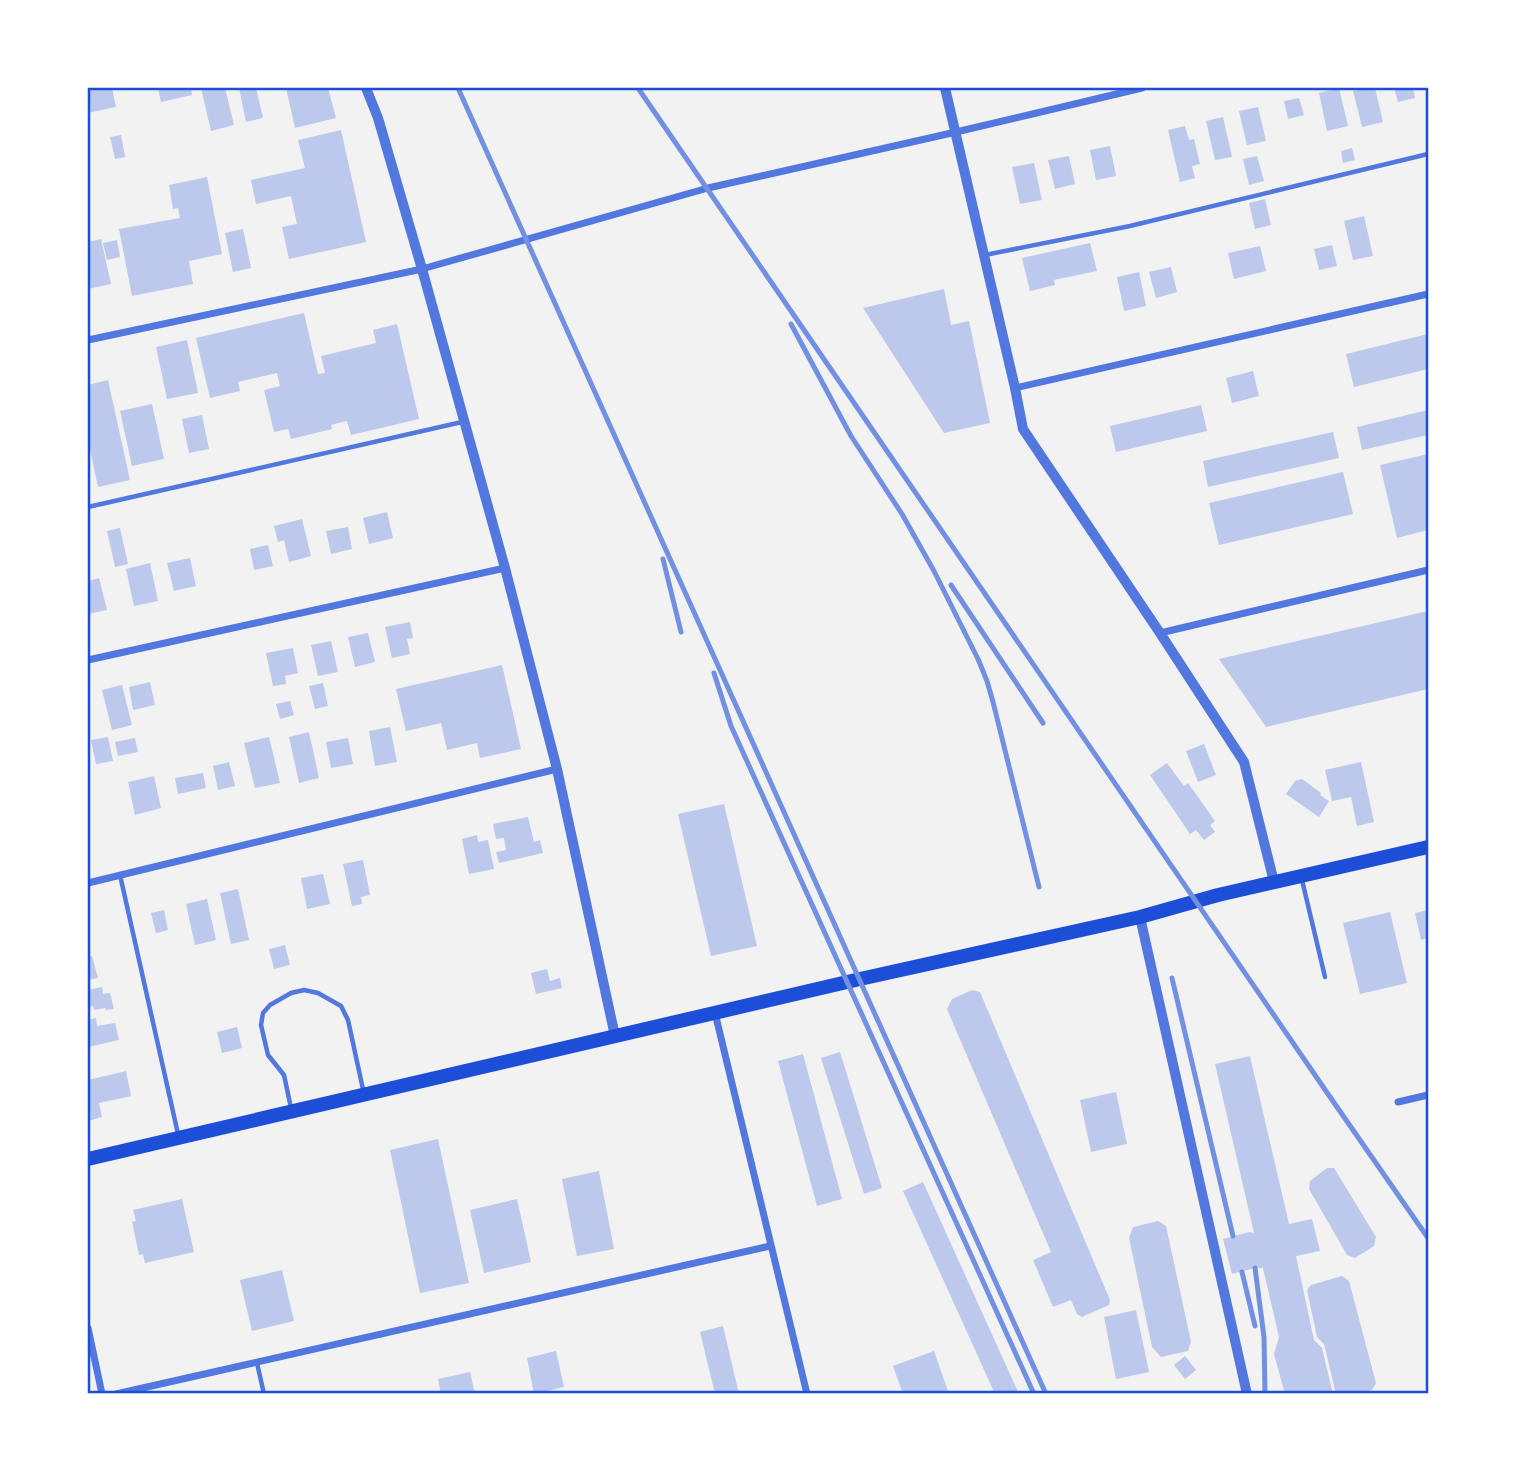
<svg xmlns="http://www.w3.org/2000/svg" width="1516" height="1481" viewBox="0 0 1516 1481" font-family="'Fira Sans',sans-serif">
  <style>
    .building { fill: #bdc9ec }
    .lines { fill: none; stroke-linecap: round; stroke-linejoin: round }
    .service { stroke: #5277de; stroke-width: 4.5 }
    .minor { stroke: #5277de; stroke-width: 7 }
    .tertiary { stroke: #5277de; stroke-width: 10 }
    .primary { stroke: #1d4ed8; stroke-width: 14 }
    .rail { stroke: #7290e2; stroke-width: 5 }
    .neatline { fill: none; stroke: #1d4ed8; stroke-width: 2.5 }
  </style>
  <rect width="100%" height="100%" fill="#f2f2f2"/>
  <!-- building -->
  <g class="building">
    <path d="M88 88H112L116 107 88 113Z"/>
    <path d="M158 88H191L192 95 161 102Z"/>
    <path d="M201 88H225L234 125 211 131Z"/>
    <path d="M239 88H256L263 118 246 122Z"/>
    <path d="M286 88H328L336 118 295 128Z"/>
    <path d="M1339 88 1348 126 1327 131 1319 93Z"/>
    <path d="M1368 88H1375L1383 122 1362 127 1353 91Z"/>
    <path d="M1394 88H1413L1415 98 1398 102Z"/>
    <path d="M1299 98 1304 115 1288 119 1284 101Z"/>
    <path d="M1258 107 1266 141 1247 145 1239 111Z"/>
    <path d="M1223 117 1232 157 1215 160 1206 121Z"/>
    <path d="M1185 126 1189 140 1194 139 1200 164 1192 166 1195 178 1180 182 1168 130Z"/>
    <path d="M341 130 366 242 289 259 282 227 297 224 291 196 256 204 251 180 305 168 298 140Z"/>
    <path d="M121 135 125 157 115 159 110 137Z"/>
    <path d="M1110 146 1116 176 1096 180 1090 150Z"/>
    <path d="M1352 148 1355 160 1343 163 1341 151Z"/>
    <path d="M1069 156 1075 184 1055 189 1048 160Z"/>
    <path d="M1257 156 1264 181 1249 185 1243 159Z"/>
    <path d="M1034 163 1042 200 1020 204 1012 167Z"/>
    <path d="M207 177 222 254 189 261 193 284 132 296 119 229 180 218 178 208 173 209 169 185Z"/>
    <path d="M1265 199 1271 225 1255 229 1249 203Z"/>
    <path d="M1364 216 1373 256 1353 260 1344 221Z"/>
    <path d="M243 229 251 268 233 272 225 233Z"/>
    <path d="M101 239 111 284 88 289V242Z"/>
    <path d="M117 240 120 257 107 260 103 243Z"/>
    <path d="M1090 243 1097 271 1054 280 1055 285 1030 291 1022 258Z"/>
    <path d="M1332 245 1337 266 1319 270 1314 249Z"/>
    <path d="M1260 246 1266 271 1234 279 1228 253Z"/>
    <path d="M1171 267 1177 292 1156 298 1149 272Z"/>
    <path d="M1139 272 1146 306 1124 311 1117 277Z"/>
    <path d="M944 289 951 325 969 321 990 423 944 433 863 308Z"/>
    <path d="M304 313 318 374 325 373 321 356 376 343 373 330 397 324 419 419 351 435 347 421 331 425 332 429 291 439 288 429 274 432 264 390 280 386 277 373 238 382 240 391 210 398 196 338Z"/>
    <path d="M1428 334V369L1354 387 1346 354Z"/>
    <path d="M187 340 198 393 167 399 156 347Z"/>
    <path d="M1253 371 1259 396 1232 403 1226 378Z"/>
    <path d="M108 380 130 480 98 487 88 440V385Z"/>
    <path d="M152 404 164 459 132 466 120 411Z"/>
    <path d="M1201 405 1207 431 1116 452 1110 426Z"/>
    <path d="M1428 410V435L1362 450 1357 427Z"/>
    <path d="M202 415 209 449 189 453 182 419Z"/>
    <path d="M1333 432 1339 458 1208 487 1203 461Z"/>
    <path d="M1428 454V530L1397 538 1380 465Z"/>
    <path d="M1343 472 1353 514 1219 545 1209 503Z"/>
    <path d="M387 512 393 538 369 544 363 518Z"/>
    <path d="M302 519 311 556 289 562 284 540 278 542 274 526Z"/>
    <path d="M348 527 352 549 331 554 326 531Z"/>
    <path d="M120 528 128 564 115 567 107 531Z"/>
    <path d="M268 545 273 566 254 570 250 549Z"/>
    <path d="M190 558 196 586 174 591 167 563Z"/>
    <path d="M150 563 158 601 134 606 126 569Z"/>
    <path d="M99 578 107 610 88 614V581Z"/>
    <path d="M1428 611V689L1266 727 1219 659Z"/>
    <path d="M410 622 413 638 407 639 410 654 392 658 385 627Z"/>
    <path d="M368 633 375 662 355 667 348 637Z"/>
    <path d="M331 641 338 672 318 676 311 645Z"/>
    <path d="M293 648 298 673 285 676 286 684 273 686 266 653Z"/>
    <path d="M502 665 521 749 480 758 477 743 447 750 441 723 406 731 396 689Z"/>
    <path d="M150 682 155 705 133 710 129 687Z"/>
    <path d="M323 683 328 706 315 709 309 686Z"/>
    <path d="M122 685 132 725 112 730 102 690Z"/>
    <path d="M290 701 294 715 280 719 276 704Z"/>
    <path d="M390 727 397 762 375 766 369 731Z"/>
    <path d="M309 732 319 778 299 783 289 737Z"/>
    <path d="M108 737 113 761 96 764 91 740Z"/>
    <path d="M269 737 280 783 255 788 244 743Z"/>
    <path d="M135 738 138 752 118 756 115 742Z"/>
    <path d="M348 738 353 764 331 768 326 742Z"/>
    <path d="M1204 744 1216 775 1198 782 1186 751Z"/>
    <path d="M229 762 235 786 218 790 213 766Z"/>
    <path d="M1361 762 1374 822 1357 826 1351 797 1332 801 1325 770Z"/>
    <path d="M1167 763 1184 786 1188 783 1215 821 1210 825 1215 832 1204 840 1196 830 1190 834 1150 775Z"/>
    <path d="M203 773 206 788 178 794 175 778Z"/>
    <path d="M154 776 161 808 135 815 128 782Z"/>
    <path d="M1302 779 1321 793 1320 795 1329 801 1319 817 1286 794 1295 781Z"/>
    <path d="M724 804 757 946 711 956 678 814Z"/>
    <path d="M528 817 534 842 540 840 543 853 499 863 496 852 506 850 504 838 496 839 493 824Z"/>
    <path d="M477 835 478 842 488 840 494 869 469 874 462 839Z"/>
    <path d="M363 860 370 895 361 897 362 904 352 906 343 864Z"/>
    <path d="M323 874 330 904 307 909 301 878Z"/>
    <path d="M238 889 249 940 231 944 220 893Z"/>
    <path d="M207 899 216 940 195 945 186 904Z"/>
    <path d="M164 910 168 930 156 933 151 913Z"/>
    <path d="M1428 910V938L1421 940 1415 913Z"/>
    <path d="M1390 912 1407 983 1360 994 1343 923Z"/>
    <path d="M285 945 290 965 274 969 269 949Z"/>
    <path d="M92 956 98 978 88 980V957Z"/>
    <path d="M547 969 550 981 560 978 562 988 536 994 531 973Z"/>
    <path d="M102 987 103 994 110 993 114 1009 106 1010 105 1008 94 1010 93 1006 88 1007V995H90L88 990Z"/>
    <path d="M972 990 980 992 1110 1300 1109 1305 1082 1317 1077 1314 1071 1300 1053 1307 1033 1260 1051 1252 947 1009 952 999Z"/>
    <path d="M96 1018 97 1026 115 1023 119 1040 88 1047V1020Z"/>
    <path d="M237 1027 242 1048 222 1053 217 1032Z"/>
    <path d="M840 1052 882 1188 864 1194 821 1058Z"/>
    <path d="M803 1054 842 1199 817 1206 778 1061Z"/>
    <path d="M1250 1056 1289 1224 1312 1219 1320 1251 1296 1256 1314 1340 1322 1348 1333 1394H1285L1274 1354 1279 1337 1263 1268H1255L1232 1274 1223 1239 1249 1232 1254 1233 1215 1064Z"/>
    <path d="M126 1071 131 1096 99 1103 102 1117 88 1121V1080Z"/>
    <path d="M1116 1092 1127 1144 1091 1152 1080 1100Z"/>
    <path d="M438 1139 469 1283 420 1293 390 1150Z"/>
    <path d="M1327 1168H1334L1376 1237 1374 1246 1355 1258 1347 1255 1309 1189 1310 1181Z"/>
    <path d="M599 1171 614 1249 577 1256 562 1179Z"/>
    <path d="M923 1182 1019 1394H995L903 1191Z"/>
    <path d="M182 1199 194 1252 145 1263 143 1254 139 1255 132 1222 136 1221 133 1210Z"/>
    <path d="M517 1199 531 1262 484 1273 470 1210Z"/>
    <path d="M1158 1221 1166 1226 1191 1342 1188 1351 1161 1357 1152 1347 1129 1238 1133 1227Z"/>
    <path d="M282 1270 294 1321 252 1331 240 1280Z"/>
    <path d="M1342 1276 1349 1281 1376 1383 1372 1390 1358 1394H1336L1324 1344 1317 1337 1307 1290 1311 1285Z"/>
    <path d="M1136 1310 1149 1372 1116 1379 1104 1317Z"/>
    <path d="M723 1326 739 1394H715L700 1332Z"/>
    <path d="M556 1351 564 1387 534 1394 527 1358Z"/>
    <path d="M934 1351 949 1394H903L893 1366Z"/>
    <path d="M1185 1356 1196 1370 1185 1379 1174 1365Z"/>
    <path d="M470 1372 475 1394H441L438 1379Z"/>
  </g>
  <g class="lines">
    <!-- service -->
    <g class="service">
      <path d="M985 255 1130 226 1428 154"/>
      <path d="M88 507 462 422"/>
      <path d="M120 875 178 1134"/>
      <path d="M1302 880 1325 977"/>
      <path d="M291 1108 284 1075 268 1055 261 1025 263 1013 270 1005 291 993 304 990 318 993 341 1006 348 1020 364 1094"/>
      <path d="M257 1363 264 1394"/>
    </g>
    <!-- minor -->
    <g class="minor">
      <path d="M88 340 422 269 708 188 956 132 1142 88"/>
      <path d="M1015 388 1428 294"/>
      <path d="M1160 633 1428 570"/>
      <path d="M88 660 505 568"/>
      <path d="M88 883 557 769"/>
      <path d="M715 1013 807 1394"/>
      <path d="M1398 1102 1428 1095"/>
      <path d="M88 1328 102 1394"/>
      <path d="M116 1394 770 1246"/>
    </g>
    <!-- tertiary -->
    <g class="tertiary">
      <path d="M366 88 378 118 422 269 505 568 557 769 615 1036"/>
      <path d="M945 88 1015 388 1023 429 1160 633 1244 762 1274 882"/>
      <path d="M1140 917 1247 1394"/>
    </g>
    <!-- primary -->
    <path class="primary" d="M88 1159 860 979 1140 917 1218 895 1428 847"/>
    <!-- rail -->
    <g class="rail">
      <path d="M458 88 1046 1394"/>
      <path d="M638 88 1328 1094 1428 1238"/>
      <path d="M791 324 851 436 902 514 934 571 978 659 987 681 993 702 1039 887"/>
      <path d="M663 559 681 632"/>
      <path d="M951 585 1043 723"/>
      <path d="M714 673 731 726 1034 1394"/>
      <path d="M1172 978 1233 1236"/>
      <path d="M1255 1268 1264 1337 1265 1394"/>
      <path d="M1242 1272 1255 1326"/>
    </g>
  </g>
  <!-- border -->
  <rect width="1516" height="1481" fill="none" stroke="#ffffff" stroke-width="178"/>
  <rect x="89" y="89" width="1338" height="1303" class="neatline"/>
</svg>
